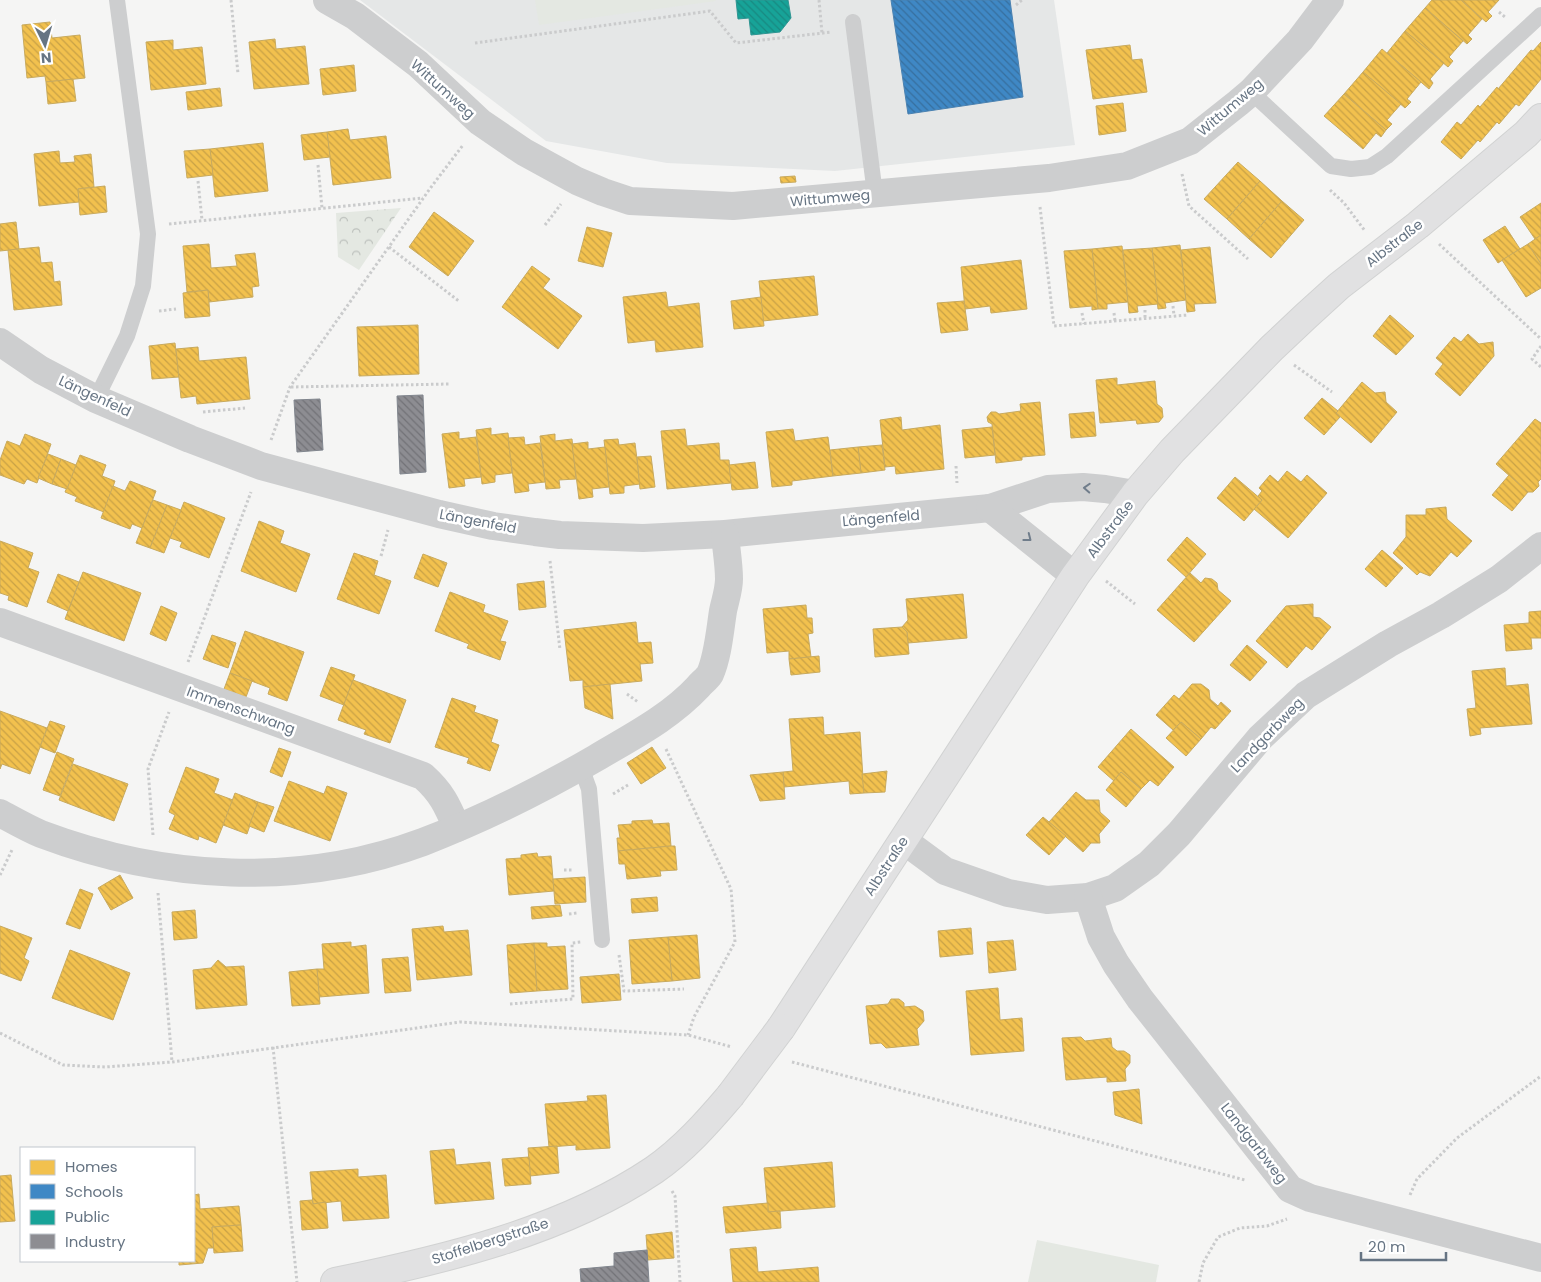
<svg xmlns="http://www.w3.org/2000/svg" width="1541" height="1282" viewBox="0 0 1541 1282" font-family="Poppins,sans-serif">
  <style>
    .built { fill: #e5e7e7 }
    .forest { fill: url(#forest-crowns) }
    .pitch { fill: #e4e8e2 }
    .homes { fill: url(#homes-back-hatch); stroke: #c8aa5e }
    .schools { fill: url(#schools-back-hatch); stroke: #4b82b1 }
    .public { fill: url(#public-back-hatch); stroke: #2f9592 }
    .industry { fill: url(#industry-back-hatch); stroke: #81868e }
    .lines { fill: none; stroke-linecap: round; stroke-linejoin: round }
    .secondary-casing { stroke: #d1d2d2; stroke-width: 30 }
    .path { stroke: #cacbcc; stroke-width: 3; stroke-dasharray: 2.5 2.5; stroke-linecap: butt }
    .lane { stroke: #cdcecf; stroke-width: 16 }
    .street { stroke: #cdcecf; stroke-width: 28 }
    .secondary { stroke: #e1e1e2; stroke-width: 28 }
    .secondary-bridge-casing { stroke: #d1d2d2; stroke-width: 30; stroke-linecap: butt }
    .secondary-bridge { stroke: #e1e1e2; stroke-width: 28 }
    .oneway { stroke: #707d8b }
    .labels { text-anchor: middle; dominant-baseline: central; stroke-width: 5; stroke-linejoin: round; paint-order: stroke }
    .street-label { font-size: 14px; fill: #667483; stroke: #fff }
  </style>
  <defs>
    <pattern id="forest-crowns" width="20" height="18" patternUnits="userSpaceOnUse" patternTransform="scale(1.25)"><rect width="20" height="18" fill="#e4e8e2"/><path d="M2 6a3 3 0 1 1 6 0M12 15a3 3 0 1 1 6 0" fill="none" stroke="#bdc1bd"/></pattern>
    <pattern id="homes-back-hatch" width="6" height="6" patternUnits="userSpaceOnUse" patternTransform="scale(1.25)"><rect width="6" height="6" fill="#f2c14e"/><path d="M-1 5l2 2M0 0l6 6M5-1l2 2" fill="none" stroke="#c8a146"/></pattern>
    <pattern id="schools-back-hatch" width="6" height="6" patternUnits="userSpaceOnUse" patternTransform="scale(1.25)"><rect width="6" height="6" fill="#3f88c5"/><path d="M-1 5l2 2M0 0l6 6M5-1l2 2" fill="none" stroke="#376f9e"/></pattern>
    <pattern id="public-back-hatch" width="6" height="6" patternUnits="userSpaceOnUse" patternTransform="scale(1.25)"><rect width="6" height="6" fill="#17a398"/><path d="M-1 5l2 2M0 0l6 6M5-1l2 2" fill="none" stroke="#198981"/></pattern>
    <pattern id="industry-back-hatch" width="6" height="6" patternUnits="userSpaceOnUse" patternTransform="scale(1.25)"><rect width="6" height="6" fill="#8d8d92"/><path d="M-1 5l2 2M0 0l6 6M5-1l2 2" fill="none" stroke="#727277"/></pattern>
  </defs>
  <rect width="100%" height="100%" fill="#f5f5f4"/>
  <!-- built -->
  <path class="built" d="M360 0H1054L1075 145 835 171 667 163 546 141Z"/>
  <!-- forest -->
  <path class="forest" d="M401 208 359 270 338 257 336 213Z"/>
  <!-- pitch -->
  <g class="pitch">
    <path d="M535 0H715L716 1 539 25Z"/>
    <path d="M1037 1240 1159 1265 1156 1282H1028Z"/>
  </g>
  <!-- homes -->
  <g class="homes">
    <path d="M1432 0H1461L1482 19 1468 35 1472 39 1467 44 1425 8Z"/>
    <path d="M1461 0H1499L1488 12 1492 16 1486 22Z"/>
    <path d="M1425 8 1463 41 1449 57 1453 61 1448 67 1405 31Z"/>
    <path d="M50 22 52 38 80 35 85 78 46 82 45 76 27 78 22 25Z"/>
    <path d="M1405 31 1444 63 1430 79 1433 83 1429 89 1387 53Z"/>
    <path d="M275 39 276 49 305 46 309 84 254 89 249 42Z"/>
    <path d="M173 40V50L202 47 206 84 151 90 146 42Z"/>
    <path d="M1541 42V79L1519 106 1516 104 1499 124 1497 122 1480 142 1478 140 1461 159 1441 142 1457 122 1461 125 1478 105 1480 107 1497 87 1498 89 1531 50 1533 51Z"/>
    <path d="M1130 45 1132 60 1142 59 1147 92 1093 99 1086 50Z"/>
    <path d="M1382 49 1421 82 1407 99 1411 102 1405 108 1363 72Z"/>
    <path d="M354 65 356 91 323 95 320 69Z"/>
    <path d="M1363 72 1401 104 1387 120 1392 124 1386 130 1344 94Z"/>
    <path d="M73 79 76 101 48 104 46 82Z"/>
    <path d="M220 88 222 106 188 110 186 92Z"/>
    <path d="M1344 94 1386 130 1381 137 1376 133 1363 149 1324 116Z"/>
    <path d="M1123 103 1126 131 1099 135 1096 106Z"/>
    <path d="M348 129 350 140 386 136 391 178 333 185 327 132Z"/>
    <path d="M327 132 330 157 304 160 301 135Z"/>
    <path d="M263 143 268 191 215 197 210 149Z"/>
    <path d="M210 149 213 175 187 178 184 151Z"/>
    <path d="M59 151 60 163 75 162 74 156 91 154 94 187 78 189 79 202 39 206 34 154Z"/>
    <path d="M1238 162 1260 181 1227 219 1204 199Z"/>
    <path d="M795 176 796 182 781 183 780 177Z"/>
    <path d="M1260 181 1282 201 1249 239 1227 219Z"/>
    <path d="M105 186 107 212 80 215 78 189Z"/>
    <path d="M1282 201 1304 220 1271 258 1249 239Z"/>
    <path d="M1541 203V235L1535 239 1520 217Z"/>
    <path d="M434 212 474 241 448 276 409 247Z"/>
    <path d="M16 222 19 249 0 251V224Z"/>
    <path d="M1505 226 1520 249 1498 263 1483 240Z"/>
    <path d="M587 227 612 233 603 267 578 261Z"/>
    <path d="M1541 235V264L1528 244Z"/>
    <path d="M209 244 211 268 237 266 235 255 255 253 259 286 252 287 253 297 209 302 208 290 187 292 183 246Z"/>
    <path d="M1528 244 1541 264V288L1526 297 1502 260Z"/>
    <path d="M1180 245 1186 300 1165 303 1166 308 1158 309 1152 248Z"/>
    <path d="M1122 246 1128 302 1107 304V309H1098L1092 249Z"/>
    <path d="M39 247 41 263 52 262 54 282 60 281 62 305 14 310 8 250Z"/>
    <path d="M1210 247 1216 303 1194 304 1195 311 1187 312 1181 250Z"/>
    <path d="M1152 248 1158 304 1137 306 1138 312 1129 313 1123 250Z"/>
    <path d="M1092 249 1098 309 1092 310V306L1070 308 1064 251Z"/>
    <path d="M1021 260 1027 309 991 313 990 306 965 309 961 267Z"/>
    <path d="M532 266 550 279 543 288 582 316 558 349 502 307Z"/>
    <path d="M814 276 818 315 763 321 759 281Z"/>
    <path d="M208 290 210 316 185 318 183 293Z"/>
    <path d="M666 292 668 307 699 303 703 347 656 352 655 340 628 343 623 297Z"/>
    <path d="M761 297 764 326 734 329 731 301Z"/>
    <path d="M964 301 968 330 941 333 937 303Z"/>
    <path d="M1390 315 1414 336 1396 355 1373 336Z"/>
    <path d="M418 325 419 374 359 376 357 327Z"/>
    <path d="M1468 334 1479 344 1493 342 1494 356 1460 396 1435 374 1443 364 1436 358 1454 337 1461 342Z"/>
    <path d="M175 343 179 377 152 379 149 346Z"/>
    <path d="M198 347 199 361 246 357 250 399 197 404 196 396 181 398 176 349Z"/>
    <path d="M1117 378V385L1155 381 1157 404 1162 408 1163 417 1159 422 1137 424 1136 420 1100 423 1096 380Z"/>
    <path d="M1362 382 1375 393 1385 392 1386 402 1397 412 1371 443 1336 413Z"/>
    <path d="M1322 398 1338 411 1336 413 1340 417 1324 435 1304 418Z"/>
    <path d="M1040 402 1045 455 1022 457V460L996 463 992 424 988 422 987 417 991 412H996L999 414 1021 411 1020 404Z"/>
    <path d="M1094 412 1096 436 1071 438 1069 414Z"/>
    <path d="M901 417 902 430 940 425 944 469 896 474 895 466 885 467 880 420Z"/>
    <path d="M1535 419 1541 423V479L1538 482 1539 486 1533 492H1528L1496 464Z"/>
    <path d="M992 427 995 455 965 458 962 430Z"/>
    <path d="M491 428V435L508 433 512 473 495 475V482L482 484 476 430Z"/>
    <path d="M685 429 687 446 719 443 720 460H729L731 483 667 489 661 431Z"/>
    <path d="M793 429 795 441 828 437 833 476 792 481V485L772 487 766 432Z"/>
    <path d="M459 432V439L476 437 481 477 464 479 465 486 449 488 442 434Z"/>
    <path d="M25 434 51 444 37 483 27 479 24 484 0 475V460L7 441 20 446Z"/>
    <path d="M555 434V441L572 439 576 479 559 480 560 488 546 489 540 436Z"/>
    <path d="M524 437 525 445 540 443 545 482 528 484 529 491 515 493 508 438Z"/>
    <path d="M618 439 619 445 635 443 640 484 624 486V493L610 494 604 440Z"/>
    <path d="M588 442V449L605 447 609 487 592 489 593 497 579 499 572 444Z"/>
    <path d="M882 445 885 470 861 473 858 447Z"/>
    <path d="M858 447 861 473 833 476 830 450Z"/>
    <path d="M48 454 61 459 52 484 38 478Z"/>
    <path d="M80 455 106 465 102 476 115 481 104 512 75 501 77 497 65 492Z"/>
    <path d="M651 456 655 487 640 489 637 457Z"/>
    <path d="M61 459 76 465 67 489 52 484Z"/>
    <path d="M755 462 758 488 732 490 729 465Z"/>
    <path d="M1287 471 1301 482 1307 475 1327 493 1288 538 1254 509 1262 500 1258 496 1262 491 1259 488 1270 475 1278 482Z"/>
    <path d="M1509 475 1528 492 1512 511 1492 495Z"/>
    <path d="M1235 477 1262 500 1244 521 1217 498Z"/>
    <path d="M130 481 156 491 142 528 132 524 130 529 101 518 113 486 125 491Z"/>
    <path d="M153 500 167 505 150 548 136 543Z"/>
    <path d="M184 502 225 518 209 558 180 547 182 542 170 538Z"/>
    <path d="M167 505 181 510 164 553 150 548Z"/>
    <path d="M1446 507 1447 519 1472 541 1457 557 1451 552 1430 576 1420 572 1417 575 1393 553 1406 537V515H1426V509Z"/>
    <path d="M259 521 284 531 280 543 310 554 296 592 241 571Z"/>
    <path d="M1187 537 1206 554 1186 577 1167 560Z"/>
    <path d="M0 541 33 553 28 568 39 572 27 607 8 600 9 596 0 593Z"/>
    <path d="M1382 550 1403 568 1386 587 1365 569Z"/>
    <path d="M354 553 378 561 374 575 391 581 379 614 337 599Z"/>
    <path d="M423 554 447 563 438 587 414 578Z"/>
    <path d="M83 572 141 593 124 641 65 619Z"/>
    <path d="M1190 573 1201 583 1205 578 1212 579 1217 583 1218 590 1231 601 1194 642 1157 610Z"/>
    <path d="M58 574 79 582 68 611 47 602Z"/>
    <path d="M544 581 546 607 519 610 517 584Z"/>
    <path d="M450 592 485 605 483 612 508 621 500 641 506 642 500 660 467 648 469 644 435 631Z"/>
    <path d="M963 594 967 638 908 643 907 632 902 627 908 620 906 599Z"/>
    <path d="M1313 604V617L1320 618 1331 627 1312 650 1306 646 1287 668 1256 641 1286 606Z"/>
    <path d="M806 605 807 618H812L813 633 808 634 811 657 789 659V651L767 653 763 609Z"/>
    <path d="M161 606 177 613 166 641 150 634Z"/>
    <path d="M1541 611V638H1531L1532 649 1506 651 1504 625 1529 623V612Z"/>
    <path d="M636 622 638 643 651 642 653 663 640 664 642 681 583 687V680L570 681 564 630Z"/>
    <path d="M902 627 907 632 909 654 875 657 873 629Z"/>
    <path d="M245 631 304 652 287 701 268 694 270 688 230 673Z"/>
    <path d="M212 635 236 643 228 668 203 659Z"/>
    <path d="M1247 645 1267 662 1250 681 1230 665Z"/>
    <path d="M819 656 820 672 791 675 789 659Z"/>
    <path d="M331 667 355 675 344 705 320 696Z"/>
    <path d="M1505 668 1506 686 1528 684 1532 724 1480 728 1481 734 1470 736 1467 709 1476 708 1472 671Z"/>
    <path d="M230 673 252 681 246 697 224 689Z"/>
    <path d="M353 680 406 700 390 743 364 734 366 730 338 720Z"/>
    <path d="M610 684 613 719 585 708 583 687Z"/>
    <path d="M1192 684H1201L1209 690 1210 699 1218 706 1221 702 1231 711 1215 729 1211 727 1201 739 1181 722 1173 730 1156 715 1174 695 1179 699Z"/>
    <path d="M452 698 476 706 474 712 498 720 491 742 499 745 490 771 467 763 469 758 435 747Z"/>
    <path d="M0 711 47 728 30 774 2 764 0 769Z"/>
    <path d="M823 717 824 735 860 732 864 793 850 794 849 781 784 787 783 772 793 771 789 719Z"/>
    <path d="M50 721 65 726 55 753 40 747Z"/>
    <path d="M1181 722 1201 739 1186 756 1166 738Z"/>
    <path d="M1131 729 1174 767 1158 786 1150 780 1141 789 1121 772 1114 781 1098 767Z"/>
    <path d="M652 747 666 768 641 784 627 763Z"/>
    <path d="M279 748 291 752 282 777 270 772Z"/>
    <path d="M57 752 74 759 60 796 43 790Z"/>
    <path d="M73 764 128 784 114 821 59 800Z"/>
    <path d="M186 767 219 779 214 793 233 800 216 843 199 836 198 840 169 829 175 815 169 812Z"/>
    <path d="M887 771 885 792 864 793 862 774Z"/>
    <path d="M783 772 785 799 760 801 750 775Z"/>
    <path d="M1121 772 1141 789 1126 807 1106 790Z"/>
    <path d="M289 781 324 794 327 786 347 793 330 841 274 821Z"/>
    <path d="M1076 792 1086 800H1099L1100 812 1110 821 1099 834 1100 843H1091L1083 852 1049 822Z"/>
    <path d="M235 793 258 802 247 834 223 825Z"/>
    <path d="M258 802 274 807 264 832 249 826Z"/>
    <path d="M1043 817 1066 836 1049 855 1026 835Z"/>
    <path d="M652 820 653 824 669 823 671 846 618 851 617 838H620L618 825 632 824V821Z"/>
    <path d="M671 846H675L677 870 660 871 661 876 627 879 625 864H619L618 851Z"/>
    <path d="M537 853 538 857 551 856 554 891 509 895 506 859 521 858V855Z"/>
    <path d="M120 875 133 898 111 910 98 888Z"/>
    <path d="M585 877 586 902 555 904 553 879Z"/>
    <path d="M80 889 93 894 80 929 66 924Z"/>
    <path d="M657 897 658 911 632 913 631 899Z"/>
    <path d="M560 905 562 916 532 919 531 907Z"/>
    <path d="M195 910 197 938 174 940 172 912Z"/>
    <path d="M0 926 32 938 24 958 29 961 21 981 0 973Z"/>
    <path d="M443 926 444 932 468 930 472 975 417 980 412 929Z"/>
    <path d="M971 928 973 954 940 957 938 931Z"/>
    <path d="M697 935 700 978 672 981 668 937Z"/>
    <path d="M668 937 672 981 632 984 629 940Z"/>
    <path d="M1013 940 1016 970 989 973 987 942Z"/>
    <path d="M351 942V947L366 945 369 993 319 997 317 969H324L322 944Z"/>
    <path d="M534 943 537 991 510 993 507 945Z"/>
    <path d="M534 943H547V947L565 946 568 989 537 991Z"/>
    <path d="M70 950 130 973 113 1020 52 998Z"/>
    <path d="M408 957 411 991 385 993 382 959Z"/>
    <path d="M218 960 226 967 244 966 247 1005 196 1009 193 970 211 968Z"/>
    <path d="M317 969 320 1004 292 1006 289 972Z"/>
    <path d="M619 974 621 1000 582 1003 580 977Z"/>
    <path d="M998 988 1000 1020 1022 1018 1024 1051 971 1055 966 991Z"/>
    <path d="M891 999H899L904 1003V1007L915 1006 923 1011 924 1021 917 1029 919 1045 886 1048 881 1043 870 1044 866 1006 888 1004Z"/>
    <path d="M1081 1037 1085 1041 1111 1038 1112 1047 1117 1051H1124L1130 1055V1063L1125 1069 1126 1081 1107 1082V1077L1066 1080 1062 1038Z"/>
    <path d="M1139 1089 1142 1124 1115 1115 1113 1092Z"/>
    <path d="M606 1095 610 1148 576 1150V1145L549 1147 545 1104 588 1101 587 1096Z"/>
    <path d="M557 1146 559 1173 530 1176 528 1148Z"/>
    <path d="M454 1149 456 1165 490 1162 494 1199 435 1204 430 1151Z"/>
    <path d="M529 1157 531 1184 505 1186 502 1159Z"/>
    <path d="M832 1162 835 1207 768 1212 764 1168Z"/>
    <path d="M358 1169V1177L386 1175 389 1218 343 1221 341 1201 313 1204 310 1172Z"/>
    <path d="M11 1175 15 1221 0 1222V1176Z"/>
    <path d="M199 1194 200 1209 239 1206 241 1225 212 1227 214 1248H208L203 1263 179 1265V1261H194V1195Z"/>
    <path d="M312 1200 313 1204 326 1202 328 1228 302 1230 300 1201Z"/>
    <path d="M768 1203V1212L780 1211 781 1228 726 1233 723 1207Z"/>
    <path d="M241 1225 243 1251 214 1253 212 1227Z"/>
    <path d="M672 1232 674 1258 648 1260 646 1235Z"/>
    <path d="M756 1247 758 1272 818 1267 819 1282H733L730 1249Z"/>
  </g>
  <!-- schools -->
  <path class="schools" d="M891 0H1010L1023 97 908 114Z"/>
  <!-- public -->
  <path class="public" d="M736 0H788L791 18 780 32 751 35 749 18 738 19Z"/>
  <!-- industry -->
  <g class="industry">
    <path d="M423 395 426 472 400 474 397 396Z"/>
    <path d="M320 399 323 450 297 452 294 400Z"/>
    <path d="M647 1250 649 1282H581L580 1269 614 1266V1253Z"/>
  </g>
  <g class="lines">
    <!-- secondary casing -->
    <g class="secondary-casing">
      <g id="secondary">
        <path d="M781 1028 1075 576 1135 494 1172 451 1272 348 1306 316 1339 286 1418 225 1526 134 1541 118"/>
        <path d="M335 1282C442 1260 562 1232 654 1170 683 1150 707 1123 730 1096"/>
      </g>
    </g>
    <!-- path -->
    <g class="path">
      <path d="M231 0 238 74"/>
      <path d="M819 0 822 33"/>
      <path d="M1016 5 1022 0"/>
      <path d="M1499 12 1505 17"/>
      <path d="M475 43 710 11 736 43 832 32"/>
      <path d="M318 165 322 208"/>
      <path d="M1182 174 1189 206 1248 259"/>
      <path d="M198 181 202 220"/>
      <path d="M1330 190 1344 203 1365 231"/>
      <path d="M1040 207 1054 326 1188 315"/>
      <path d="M169 224 423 198"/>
      <path d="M545 225 561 204"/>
      <path d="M1439 244 1541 339"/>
      <path d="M389 247 460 302"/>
      <path d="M1173 306 1174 316"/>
      <path d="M1145 310V319"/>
      <path d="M159 311 176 309"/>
      <path d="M1082 313 1084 324"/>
      <path d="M1114 313 1115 321"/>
      <path d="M1541 346 1532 359 1541 367"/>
      <path d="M1294 365 1332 392"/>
      <path d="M291 387 449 384"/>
      <path d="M203 412 245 408"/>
      <path d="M271 440 290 387 429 190 463 145"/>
      <path d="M956 466 957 483"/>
      <path d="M381 556 388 530"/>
      <path d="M550 561 560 650"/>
      <path d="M1106 581 1135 604"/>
      <path d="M188 662 251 492"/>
      <path d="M627 694 638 702"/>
      <path d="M666 749 731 889 735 942 694 1017 688 1035"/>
      <path d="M613 794 628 785"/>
      <path d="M153 835 148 769 169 712"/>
      <path d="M564 870H573"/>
      <path d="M0 875 12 850"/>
      <path d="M158 893 172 1062"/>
      <path d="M569 914 577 913"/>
      <path d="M619 955 624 991 684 989"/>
      <path d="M510 1004 573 999 572 943 581 942"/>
      <path d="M0 1033 63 1065 105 1067 172 1062 460 1022 688 1035 732 1047"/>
      <path d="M273 1047 297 1282"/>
      <path d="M792 1062 1245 1180"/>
      <path d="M672 1191 675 1196 680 1282"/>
      <path d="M1410 1195 1417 1179 1457 1138 1541 1076"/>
      <path d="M1199 1282 1203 1263 1218 1237 1240 1228 1267 1226 1287 1219"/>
    </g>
    <!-- lane -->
    <g class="lane">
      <path d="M853 22 875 194"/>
      <path d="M1251 92 1331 166 1351 169 1370 167 1387 156 1541 15"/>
      <path d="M96 399 127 336 143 286 148 234 117 0"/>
      <path d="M581 767 589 789 602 940"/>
    </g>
    <!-- street -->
    <g class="street">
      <path d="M327 0 355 16 418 64 480 122 524 152 577 181 603 192 630 201 733 206 1049 178 1127 166 1190 141 1238 103 1251 92 1300 40 1330 0"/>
      <path d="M0 342 41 370 96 399 190 439 261 466 439 514 493 526 535 532 560 535 643 538 725 534 990 508 1048 489 1083 487 1105 489 1135 494"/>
      <path d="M990 508 1075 576"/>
      <path d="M0 622 423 776C442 793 447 805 457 828"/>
      <path d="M0 813C13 820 27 828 41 834 163 880 299 888 423 842 483 819 541 790 596 758 631 737 669 718 698 687 701 683 707 679 710 674 718 656 720 630 723 611 725 601 729 590 729 579 729 564 726 548 725 534"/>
      <path d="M903 840 945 871 1008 893 1047 900 1088 897 1115 888 1149 864 1179 834 1260 738 1306 695 1388 644 1441 615 1499 579 1541 546"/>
      <path d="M1088 897 1101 937 1116 964 1140 999 1290 1189 1310 1198 1541 1258"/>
    </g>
    <!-- secondary -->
    <use href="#secondary" class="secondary"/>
    <!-- secondary-bridge casing -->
    <g class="secondary-bridge-casing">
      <path id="secondary-bridge" d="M730 1096 781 1028"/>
    </g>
    <!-- secondary-bridge -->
    <use href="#secondary-bridge" class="secondary-bridge"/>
  </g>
  <!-- one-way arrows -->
  <defs><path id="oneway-chevron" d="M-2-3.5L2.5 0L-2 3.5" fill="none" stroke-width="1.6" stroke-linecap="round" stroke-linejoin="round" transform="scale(1.25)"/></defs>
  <g class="oneway">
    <use href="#oneway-chevron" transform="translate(1087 488) rotate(-177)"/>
    <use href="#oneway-chevron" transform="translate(1028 538) rotate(38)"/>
  </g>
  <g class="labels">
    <!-- street labels -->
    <g class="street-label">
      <text transform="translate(443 89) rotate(42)">Wittumweg</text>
      <text transform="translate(1230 107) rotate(-40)">Wittumweg</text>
      <text transform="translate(830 198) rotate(-5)">Wittumweg</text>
      <text transform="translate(1394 243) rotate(-38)">Albstraße</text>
      <text transform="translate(95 396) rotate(25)">Längenfeld</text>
      <text transform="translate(881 518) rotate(-5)">Längenfeld</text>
      <text transform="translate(478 521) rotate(11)">Längenfeld</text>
      <text transform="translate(1110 529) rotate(-53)">Albstraße</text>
      <text transform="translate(241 710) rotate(20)">Immenschwang</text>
      <text transform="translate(1267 735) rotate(-46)">Landgarbweg</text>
      <text transform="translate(886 866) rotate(-57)">Albstraße</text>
      <text transform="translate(1254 1143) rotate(52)">Landgarbweg</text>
      <text transform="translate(490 1241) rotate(-18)">Stoffelbergstraße</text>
    </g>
  </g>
  <!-- legend -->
  <rect x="20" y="1147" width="175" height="115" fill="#ffffff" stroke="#c2c7cd"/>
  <rect x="30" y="1160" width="25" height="15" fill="#f2c14e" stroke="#c2c7cd"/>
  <text x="65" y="1172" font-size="15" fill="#667483">Homes</text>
  <rect x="30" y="1184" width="25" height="15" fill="#3f88c5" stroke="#c2c7cd"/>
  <text x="65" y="1197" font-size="15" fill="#667483">Schools</text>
  <rect x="30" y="1210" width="25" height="15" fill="#17a398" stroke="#c2c7cd"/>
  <text x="65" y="1222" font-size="15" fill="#667483">Public</text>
  <rect x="30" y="1234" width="25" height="15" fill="#8d8d92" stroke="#c2c7cd"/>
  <text x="65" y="1247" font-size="15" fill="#667483">Industry</text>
  <!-- north arrow -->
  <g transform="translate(45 45) rotate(175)" stroke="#ffffff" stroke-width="4" paint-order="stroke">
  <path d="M0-4L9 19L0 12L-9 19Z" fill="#667483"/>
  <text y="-8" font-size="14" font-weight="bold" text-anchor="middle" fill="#667483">N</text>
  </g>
  <!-- scale -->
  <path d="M1361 1252v8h85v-8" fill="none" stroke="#667483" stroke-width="2.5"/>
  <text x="1368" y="1252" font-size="15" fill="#667483" stroke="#ffffff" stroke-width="4" paint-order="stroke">20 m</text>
</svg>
